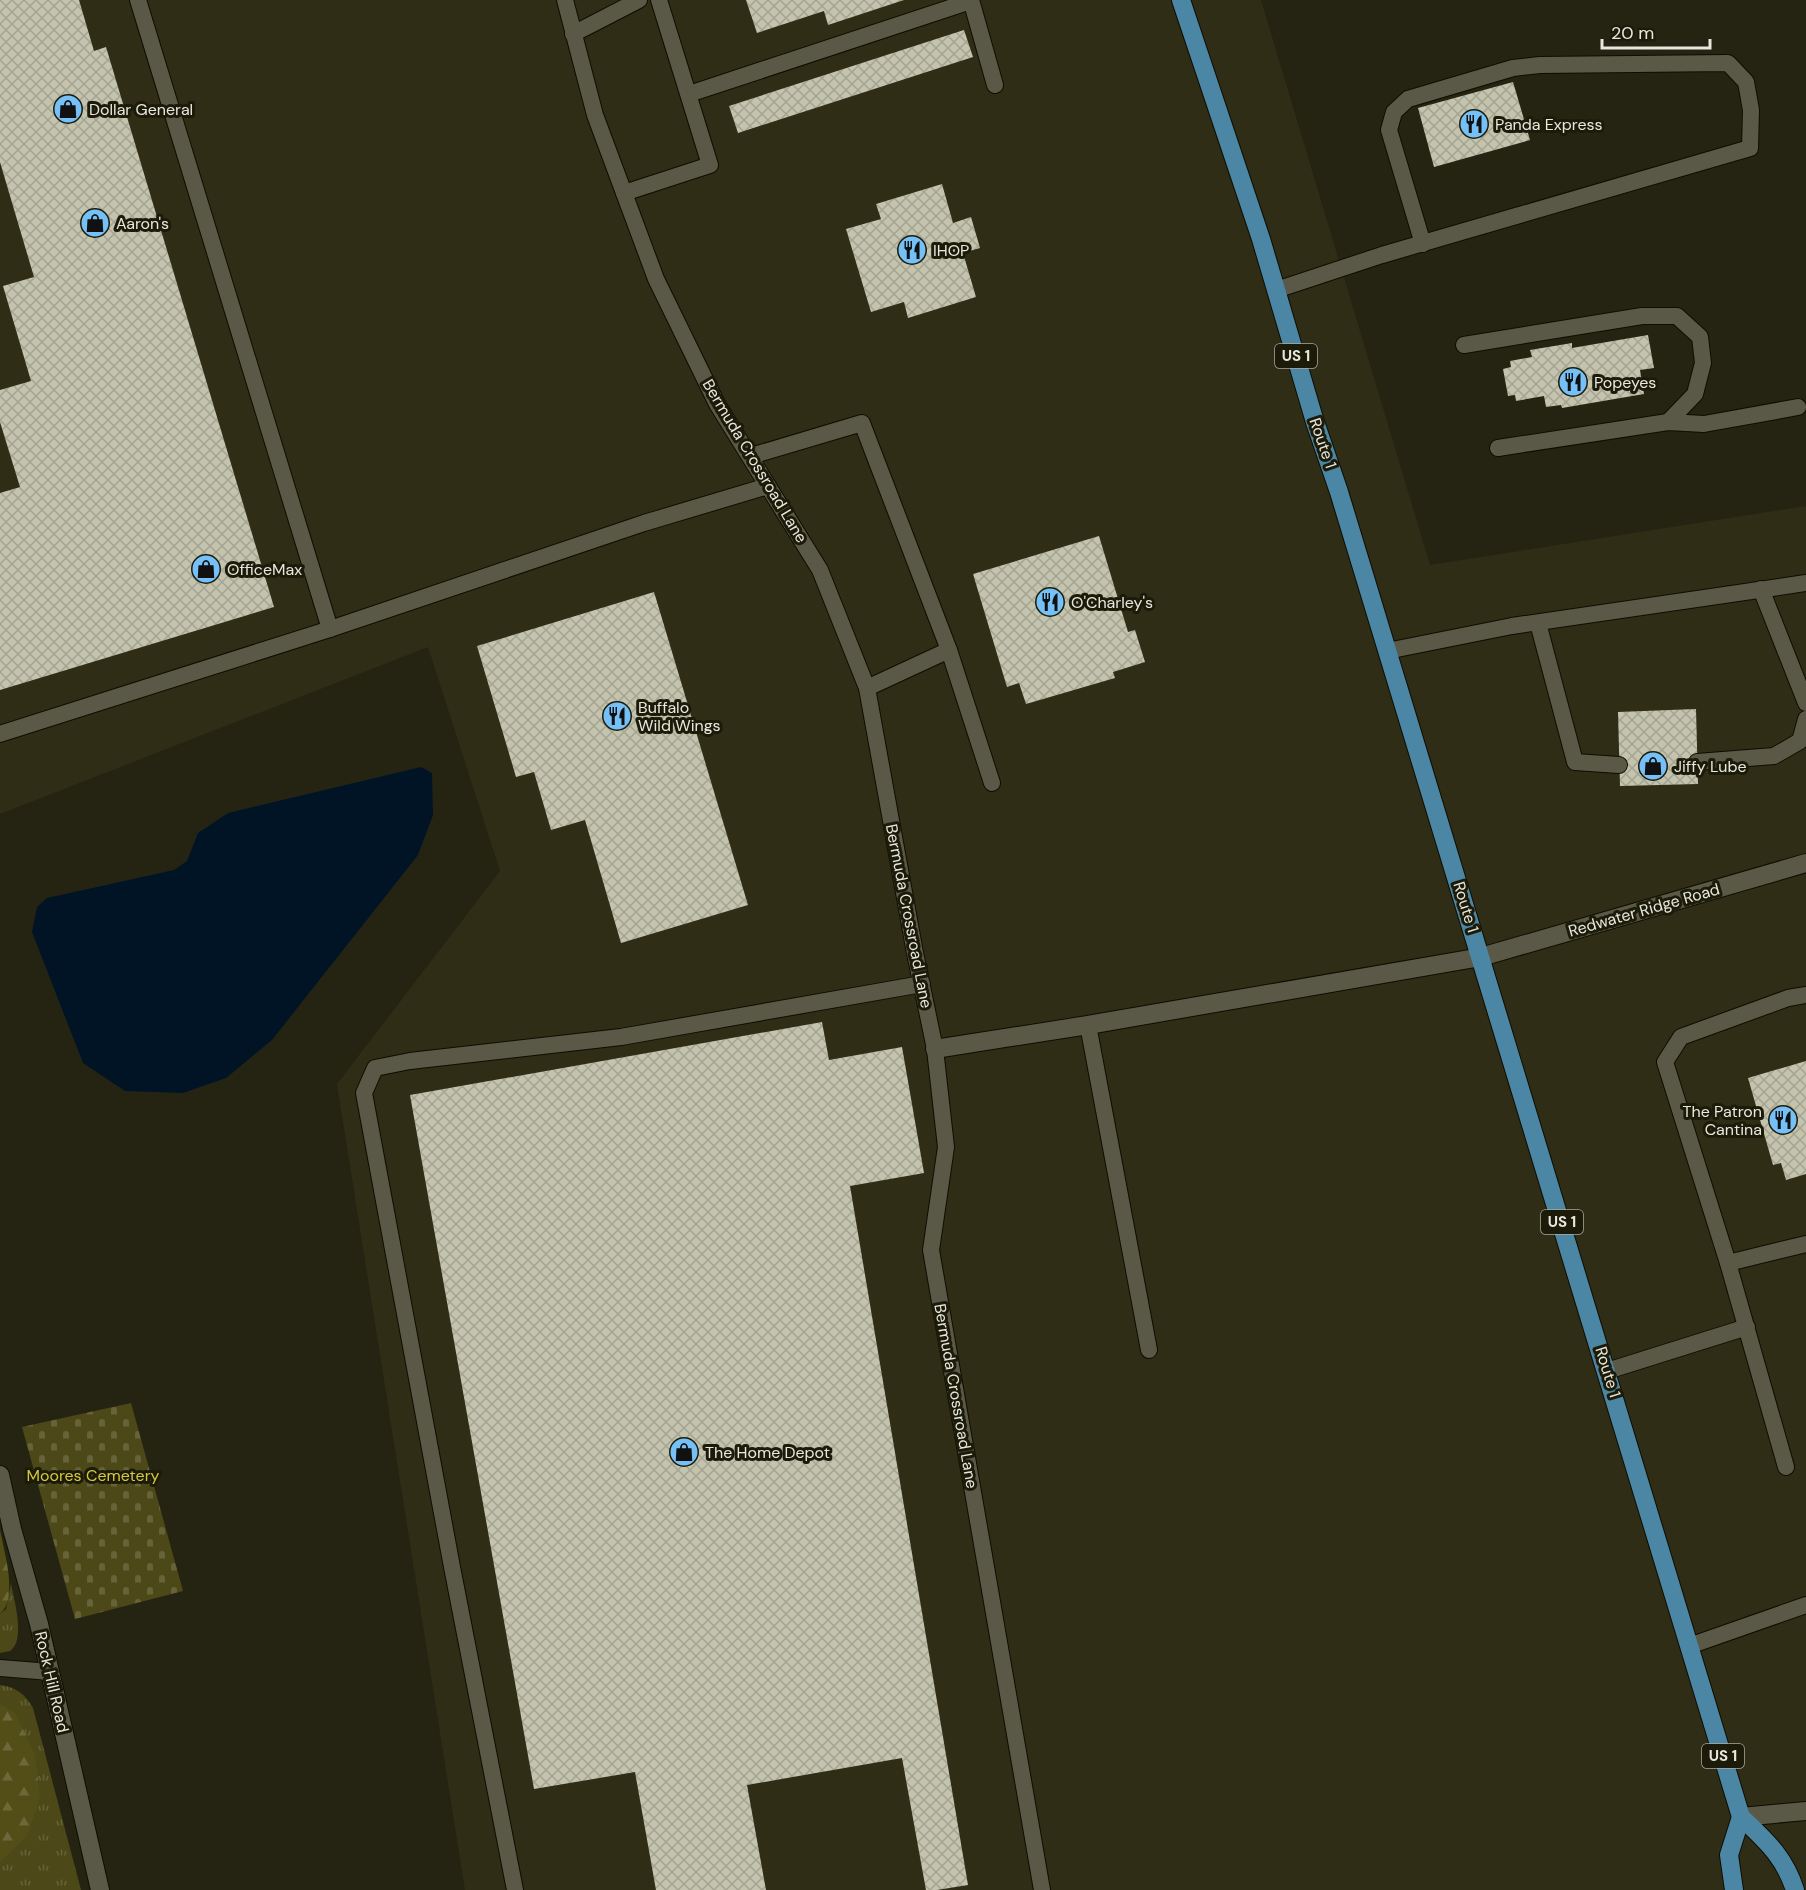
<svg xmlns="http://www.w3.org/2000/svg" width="1806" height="1890" viewBox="0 0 1806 1890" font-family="'DM Sans',sans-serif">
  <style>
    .built { fill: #2f2d15 }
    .grass { fill: url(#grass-tufts) }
    .forest { fill: url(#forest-firs) }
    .cemetery { fill: url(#cemetery-stones) }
    .water { fill: #001426 }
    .building { fill: url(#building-cross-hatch) }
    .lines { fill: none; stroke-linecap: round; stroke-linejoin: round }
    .service-casing { stroke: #0f0d01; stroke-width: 18 }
    .minor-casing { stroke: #0f0d01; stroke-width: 20 }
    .primary-casing { stroke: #0f0d01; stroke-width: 20 }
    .service { stroke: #5a5846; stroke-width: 16 }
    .minor { stroke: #5a5846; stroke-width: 18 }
    .primary { stroke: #4c86a5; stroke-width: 18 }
    .labels { text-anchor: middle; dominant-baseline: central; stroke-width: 6; stroke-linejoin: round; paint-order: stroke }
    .shield { fill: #1c1b0a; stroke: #abaa9e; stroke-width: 1.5 }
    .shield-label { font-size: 15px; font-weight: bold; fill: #e8e7dd }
    .poi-label { font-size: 16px; fill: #e8e7dd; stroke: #1c1b0a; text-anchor: start }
    .street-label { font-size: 16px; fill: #e8e7dd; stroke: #1c1b0a }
    .park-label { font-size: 16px; fill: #d5c93d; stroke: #1c1b0a }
  </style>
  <defs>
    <pattern id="grass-tufts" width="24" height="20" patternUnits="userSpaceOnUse" patternTransform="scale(1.5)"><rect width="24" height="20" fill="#4c4818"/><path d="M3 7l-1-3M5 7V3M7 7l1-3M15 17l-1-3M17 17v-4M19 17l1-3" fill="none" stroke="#666239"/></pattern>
    <pattern id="forest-firs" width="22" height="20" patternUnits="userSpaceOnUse" patternTransform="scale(1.5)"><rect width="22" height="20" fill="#534e18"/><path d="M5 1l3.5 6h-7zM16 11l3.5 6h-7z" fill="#6c6839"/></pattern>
    <pattern id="cemetery-stones" width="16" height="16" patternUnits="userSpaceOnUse" patternTransform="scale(1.5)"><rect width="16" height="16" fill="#4c4818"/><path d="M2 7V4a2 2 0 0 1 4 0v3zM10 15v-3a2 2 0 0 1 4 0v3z" fill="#666239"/></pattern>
    <pattern id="building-cross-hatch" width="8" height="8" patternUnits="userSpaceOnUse" patternTransform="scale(1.5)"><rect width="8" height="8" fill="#c4c3ae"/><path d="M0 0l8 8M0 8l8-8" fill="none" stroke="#a4a493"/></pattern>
  </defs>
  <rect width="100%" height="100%" fill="#252413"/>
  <!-- built -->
  <path class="built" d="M0 0H1261L1430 565 1806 506V1890H465L337 1084 500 871 428 647 0 814Z"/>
  <!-- grass -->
  <g class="grass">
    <path d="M11 1584C14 1599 26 1641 10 1651 7 1652 3 1652 0 1653V1614L6 1609Z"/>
    <path d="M0 1685C16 1687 25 1694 33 1708L81 1890H0Z"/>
  </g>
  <!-- forest -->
  <g class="forest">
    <path d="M0 1530C4 1552 19 1598 0 1614Z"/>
    <path d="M0 1704 15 1713 35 1754 40 1797 27 1836 0 1862Z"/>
  </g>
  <!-- cemetery -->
  <path class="cemetery" d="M131 1403 183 1591 75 1619 22 1427Z"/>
  <!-- water -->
  <path class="water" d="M421 767 432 773 433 815 418 855 272 1040 226 1078 183 1093 125 1091 83 1063 32 932 37 907 47 898 174 870 187 861 198 833 228 813Z"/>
  <!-- building -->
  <g class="building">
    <path d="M0 0H79L94 51 106 47 274 607 0 690V493L20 487 0 422V390L31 381 3 286 34 277 0 162Z"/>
    <path d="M746 0H904L828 25 824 11 757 33Z"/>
    <path d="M964 30 973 57 738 133 729 106Z"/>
    <path d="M1513 82 1530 140 1434 167 1418 108Z"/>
    <path d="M942 184 953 223 971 217 980 248 963 253 976 297 908 318 904 302 871 312 846 229 881 219 876 204Z"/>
    <path d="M1648 335 1654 368 1640 370 1644 394 1562 408 1561 405 1546 407 1544 396 1516 401 1515 395 1508 396 1503 369 1511 367 1510 361 1532 357 1530 350 1572 343V348Z"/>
    <path d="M1099 536 1128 632 1135 630 1145 662 1113 672 1115 678 1026 704 1019 683 1007 687 973 574Z"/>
    <path d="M654 592 748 905 621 943 585 820 551 830 534 772 516 777 477 646Z"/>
    <path d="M1696 709 1698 784 1620 786 1618 712Z"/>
    <path d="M822 1022 829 1060 902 1047 924 1173 850 1186 968 1885 937 1890H926L902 1758 747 1785 766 1890H656L635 1772 534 1789 410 1095Z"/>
    <path d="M1806 1061V1174L1786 1180 1781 1163 1773 1165 1748 1078Z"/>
  </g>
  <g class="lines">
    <!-- service casing -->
    <g class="service-casing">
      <g id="service">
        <path d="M138 0 330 629"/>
        <path d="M565 0 595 115 656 279 717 404 820 570 867 688 915 953 935 1049 946 1147 931 1250 1042 1890"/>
        <path d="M971 0 995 85"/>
        <path d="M573 34 639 0"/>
        <path d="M689 94 971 1"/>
        <path d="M624 193 710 165 659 0"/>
        <path d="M1276 290 1382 255 1750 148 1751 110 1746 82 1728 63 1540 65 1513 68 1408 99 1394 112 1389 130 1423 244"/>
        <path d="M1464 345 1642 316H1677L1700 337 1703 363 1695 394 1668 422"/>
        <path d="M1498 448 1668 422 1704 424 1798 407"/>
        <path d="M751 456 862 423 949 650 992 783"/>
        <path d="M1761 589 1806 703"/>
        <path d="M1538 623 1575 762 1619 765"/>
        <path d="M1387 651 1512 626 1806 583"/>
        <path d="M867 688 949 650"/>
        <path d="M0 734 330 629 644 523 768 486"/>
        <path d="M1697 762 1774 756 1800 741 1806 719"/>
        <path d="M1088 1025 1149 1350"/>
        <path d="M1728 1263 1806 1244"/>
        <path d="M1607 1371 1747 1327"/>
        <path d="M1786 1467 1728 1263 1665 1062 1681 1037 1788 998 1806 995"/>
        <path d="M1689 1646 1806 1605"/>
        <path d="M0 1668 50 1672"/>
        <path d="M515 1890 452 1567 364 1093 375 1068 410 1061 621 1037 922 984"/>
      </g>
    </g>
    <!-- minor casing -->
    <g class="minor-casing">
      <g id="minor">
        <path d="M935 1049 1088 1025 1481 957 1806 863"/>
        <path d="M0 1475 12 1529 39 1624 100 1890"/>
        <path d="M1741 1817 1806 1811"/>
      </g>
    </g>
    <!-- primary casing -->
    <g class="primary-casing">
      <g id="primary">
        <path d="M1181 0 1261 239 1315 422 1339 492 1741 1817C1766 1841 1784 1856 1795 1890"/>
        <path d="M1734 1890 1729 1855 1741 1817"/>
      </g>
    </g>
    <!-- service -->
    <use href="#service" class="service"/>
    <!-- minor -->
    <use href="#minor" class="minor"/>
    <!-- primary -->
    <use href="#primary" class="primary"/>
  </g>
  <!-- icons -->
  <defs>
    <g id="shop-disc" transform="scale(1.5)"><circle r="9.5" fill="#75c0f6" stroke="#1c1b0a"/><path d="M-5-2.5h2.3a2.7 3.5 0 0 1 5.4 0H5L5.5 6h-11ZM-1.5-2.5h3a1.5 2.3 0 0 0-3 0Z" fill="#111"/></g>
    <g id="restaurant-disc" transform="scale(1.5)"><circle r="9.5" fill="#75c0f6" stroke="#1c1b0a"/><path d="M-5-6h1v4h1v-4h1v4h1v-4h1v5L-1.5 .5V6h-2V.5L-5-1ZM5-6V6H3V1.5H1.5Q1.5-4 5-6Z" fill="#111"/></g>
  </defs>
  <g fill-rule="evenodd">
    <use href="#shop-disc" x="68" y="109"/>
    <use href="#restaurant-disc" x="1474" y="124"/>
    <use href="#shop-disc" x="95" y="223"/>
    <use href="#restaurant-disc" x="912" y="250"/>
    <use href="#restaurant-disc" x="1573" y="382"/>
    <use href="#shop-disc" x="206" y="569"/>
    <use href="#restaurant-disc" x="1050" y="602"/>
    <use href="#restaurant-disc" x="617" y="716"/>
    <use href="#shop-disc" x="1653" y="766"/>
    <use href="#restaurant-disc" x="1783" y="1120"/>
    <use href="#shop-disc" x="684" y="1452"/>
  </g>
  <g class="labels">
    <!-- shield labels -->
    <g class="shield">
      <rect x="1275" y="344" width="42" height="24" rx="4.5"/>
      <rect x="1541" y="1210" width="42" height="24" rx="4.5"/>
      <rect x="1702" y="1744" width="42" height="24" rx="4.5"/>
    </g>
    <g class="shield-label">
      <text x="1296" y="356">US 1</text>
      <text x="1562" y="1222">US 1</text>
      <text x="1723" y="1756">US 1</text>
    </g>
    <!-- poi labels -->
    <g class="poi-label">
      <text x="89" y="109">Dollar General</text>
      <text x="1495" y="124">Panda Express</text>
      <text x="116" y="223">Aaron's</text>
      <text x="933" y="250">IHOP</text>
      <text x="1594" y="382">Popeyes</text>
      <text x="227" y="569">OfficeMax</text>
      <text x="1071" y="602">O'Charley's</text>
      <text x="638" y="707">Buffalo<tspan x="638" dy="18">Wild Wings</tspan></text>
      <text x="1674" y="766">Jiffy Lube</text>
      <text x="1762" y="1111" text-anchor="end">The Patron<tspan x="1762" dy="18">Cantina</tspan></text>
      <text x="705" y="1452">The Home Depot</text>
    </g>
    <!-- street labels -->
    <g class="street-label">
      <text transform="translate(1323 443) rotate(71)">Route 1</text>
      <text transform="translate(755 461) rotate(59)">Bermuda Crossroad Lane</text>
      <text transform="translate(1466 907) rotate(73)">Route 1</text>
      <text transform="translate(1644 910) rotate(-16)">Redwater Ridge Road</text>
      <text transform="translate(909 916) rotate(79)">Bermuda Crossroad Lane</text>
      <text transform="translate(1608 1372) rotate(73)">Route 1</text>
      <text transform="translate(956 1396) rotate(80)">Bermuda Crossroad Lane</text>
      <text transform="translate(52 1682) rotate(77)">Rock Hill Road</text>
    </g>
    <!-- park labels -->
    <g class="park-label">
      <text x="93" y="1475">Moores Cemetery</text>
    </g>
  </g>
  <!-- scale -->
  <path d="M1602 39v9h108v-9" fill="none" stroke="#e8e7dd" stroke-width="3"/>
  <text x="1611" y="39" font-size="18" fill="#e8e7dd" stroke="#1c1b0a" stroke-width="4.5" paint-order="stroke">20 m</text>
</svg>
